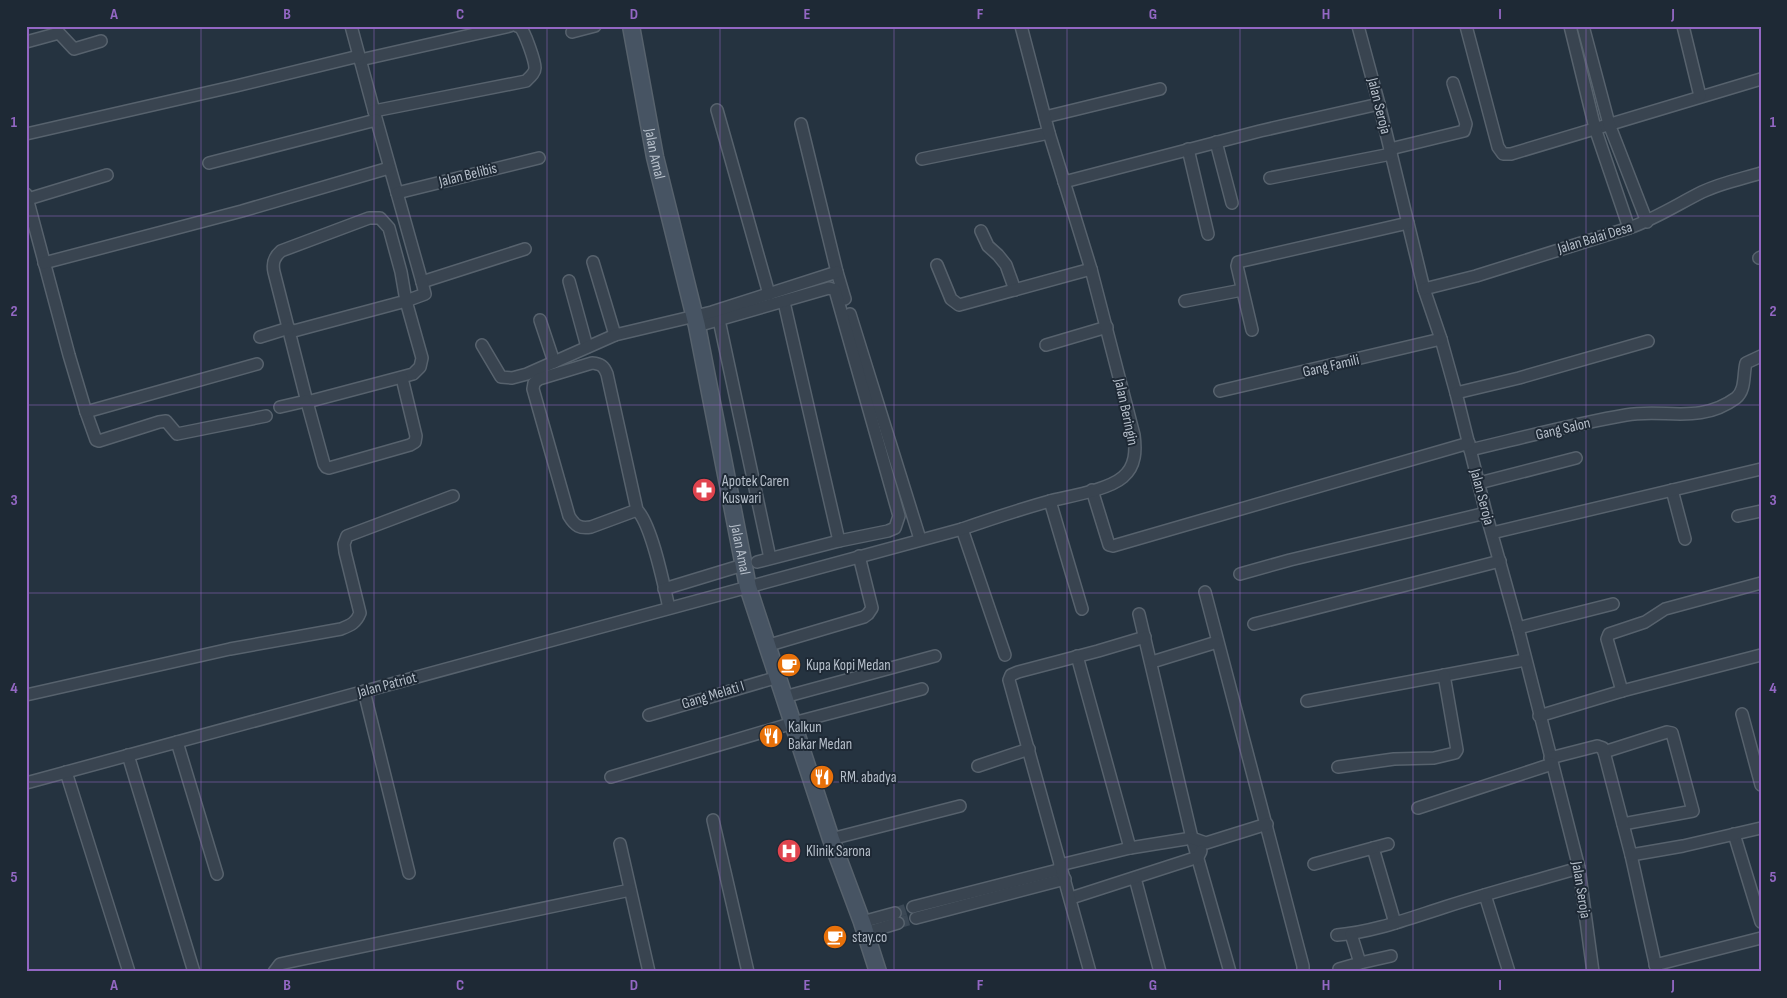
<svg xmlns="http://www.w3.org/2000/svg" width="1787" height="998" viewBox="0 0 1787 998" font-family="'Sofia Sans Condensed',sans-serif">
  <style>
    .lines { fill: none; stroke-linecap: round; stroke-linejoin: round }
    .street-tunnel { stroke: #3b4855; stroke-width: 11; stroke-dasharray: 11 5.5; stroke-linecap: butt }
    .street-casing { stroke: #57626d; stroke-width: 14 }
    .secondary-casing { stroke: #57626d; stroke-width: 19 }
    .street { stroke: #394450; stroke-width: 11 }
    .secondary { stroke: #475463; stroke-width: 16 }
    .grid { fill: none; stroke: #9367c3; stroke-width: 1; stroke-opacity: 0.55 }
    .labels { text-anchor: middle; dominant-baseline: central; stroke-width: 4; stroke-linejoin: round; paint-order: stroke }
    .street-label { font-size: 15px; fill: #b6bfca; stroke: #1e2935 }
    .poi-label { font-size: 15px; fill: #b6bfca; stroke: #1e2935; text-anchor: start }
    .neatline { fill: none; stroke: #9367c3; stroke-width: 2 }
    .grid-label { font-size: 16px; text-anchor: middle; font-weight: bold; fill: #9367c3 }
  </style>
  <rect width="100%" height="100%" fill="#253340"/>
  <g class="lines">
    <!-- street-tunnel -->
    <g class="street-tunnel">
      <path d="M895 913 913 907"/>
      <path d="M898 923 916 918"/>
    </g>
    <!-- street casing -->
    <g class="street-casing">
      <g id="street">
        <path d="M351 26 374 111 422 282 525 249"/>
        <path d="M1358 26 1379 104 1424 289 1441 339 1456 393 1486 513 1518 628 1579 868 1593 972"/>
        <path d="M1466 26 1498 147 1503 154H1511L1761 79"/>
        <path d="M1570 26 1595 128 1629 228"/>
        <path d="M1583 26 1609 124 1647 222"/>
        <path d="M1683 26 1700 96"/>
        <path d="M572 32 595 26"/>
        <path d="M26 42 59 33 74 49 101 41"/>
        <path d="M360 60 510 26"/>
        <path d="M717 110 769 294"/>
        <path d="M374 111 526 81C530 77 535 73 535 68 535 61 525 32 520 27L517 26"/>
        <path d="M1045 117 1160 89"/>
        <path d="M801 124 837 272 845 299"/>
        <path d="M26 134 236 86 359 56"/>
        <path d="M1216 142 1232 203"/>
        <path d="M1188 149 1208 234"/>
        <path d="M1390 149 1464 131 1466 124 1453 83"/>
        <path d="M922 159 1049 133"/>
        <path d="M209 163 376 120"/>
        <path d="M1270 178 1391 154"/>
        <path d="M1064 182 1260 131 1379 104"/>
        <path d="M397 193 539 158"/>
        <path d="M26 194 69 355 86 412 96 440 99 441 159 422 166 421 177 434 266 416"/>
        <path d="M28 199 107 175"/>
        <path d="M981 231 988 246 998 255 1006 265 1015 290"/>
        <path d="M1759 258 1761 257"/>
        <path d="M593 262 615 335"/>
        <path d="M44 263 242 211 389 168"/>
        <path d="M937 265 951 299 959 305 1091 269"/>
        <path d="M569 281 587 347"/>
        <path d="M1424 289 1476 276 1629 228C1655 219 1678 204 1702 192 1721 183 1741 179 1761 173"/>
        <path d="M1185 301 1242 290"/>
        <path d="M784 302 839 541"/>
        <path d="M850 314 920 539"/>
        <path d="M540 320 554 362"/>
        <path d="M719 320 770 558"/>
        <path d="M697 326 829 288 835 290 899 516 895 528 888 531 839 541 757 562"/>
        <path d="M1252 330 1237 266 1238 262 1408 223"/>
        <path d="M290 332 406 301 401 272 389 228 380 218H369L281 251C274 257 272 263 274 272L307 402 413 374 420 367 422 358 406 301 425 294 422 282"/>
        <path d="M260 337 289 328"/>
        <path d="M482 345 501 377 512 378 527 374 615 335 712 312 837 272"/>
        <path d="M1046 345 1107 327"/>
        <path d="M1220 391 1441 339"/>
        <path d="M1456 393 1519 378 1648 341"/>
        <path d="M307 402 324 464 326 467 329 468 410 445 415 442 416 436 402 378"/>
        <path d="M280 407 306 401"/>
        <path d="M86 412 257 364"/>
        <path d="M1470 450C1521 438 1573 424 1626 415 1665 408 1699 425 1736 398 1746 390 1743 374 1746 363L1761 356"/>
        <path d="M1479 483 1576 458"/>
        <path d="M1092 490 1109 545 1113 546 1469 443"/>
        <path d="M1672 490 1685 539"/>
        <path d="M1050 501 1082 609"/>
        <path d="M637 510 591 527C580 529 575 526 569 516L533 389 534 383 539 379 592 363C601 364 604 366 607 374L637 510C652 525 664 586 669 608"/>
        <path d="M1738 516 1761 511"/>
        <path d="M962 529 1005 655"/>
        <path d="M1492 533 1761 469"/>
        <path d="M1240 574 1290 560 1486 513"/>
        <path d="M664 589 743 565"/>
        <path d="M1205 592 1303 966V972"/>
        <path d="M1139 614 1192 838 1230 972"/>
        <path d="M1254 624 1500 561"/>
        <path d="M1518 628 1613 604"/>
        <path d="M766 646 864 617 868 614 872 608 859 556"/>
        <path d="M1077 656 1130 848"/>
        <path d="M1152 662 1217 642"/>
        <path d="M364 691 409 873"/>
        <path d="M1622 691 1607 639 1609 634 1645 622 1665 609 1761 583"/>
        <path d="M26 695 230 649 341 629C351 625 356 623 360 613L345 552 344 544 347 536 453 496"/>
        <path d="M784 697 935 656"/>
        <path d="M1307 701 1525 660"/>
        <path d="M1742 714 1761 785"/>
        <path d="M649 715 778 677"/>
        <path d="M1539 716 1622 691 1761 655"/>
        <path d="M177 742 217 874"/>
        <path d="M1604 752 1667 732 1672 733 1693 811 1623 824"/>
        <path d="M128 755 194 972"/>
        <path d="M1550 758 1597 746 1603 748 1631 855 1657 972"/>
        <path d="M978 766 1029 749"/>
        <path d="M1338 767 1394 759 1434 758 1455 753 1457 750 1444 675"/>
        <path d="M66 772 129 972"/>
        <path d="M611 777 793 723 922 689"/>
        <path d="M26 783 962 529C991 519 1021 509 1050 501 1070 496 1108 490 1123 477 1136 466 1136 450 1134 435L1091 269 1049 133 1021 26"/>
        <path d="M1418 808 1552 764"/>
        <path d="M713 820 748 972"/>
        <path d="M1734 834 1761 922"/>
        <path d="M831 839 960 806"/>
        <path d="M620 844 649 972"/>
        <path d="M1388 844 1373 848 1395 923"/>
        <path d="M1631 855 1683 846 1761 828"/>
        <path d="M1314 864 1373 848"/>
        <path d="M1060 865 1130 848 1192 838 1206 843 1267 824"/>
        <path d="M1135 878 1160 972"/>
        <path d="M1485 895 1509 972"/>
        <path d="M1071 898 1198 857 1201 851"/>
        <path d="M913 907 1062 869"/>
        <path d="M916 918 1065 879"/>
        <path d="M862 922 895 913"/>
        <path d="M865 933 898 923"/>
        <path d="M1337 935C1374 932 1410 918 1445 907 1489 893 1534 881 1579 868"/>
        <path d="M1360 963 1391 956"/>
        <path d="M1655 965 1761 938"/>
        <path d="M1339 969 1360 963 1351 934"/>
        <path d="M274 972 280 964 289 962 630 890"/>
        <path d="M1090 972 1009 680 1011 675 1018 672 1098 651 1145 637"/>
      </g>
    </g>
    <!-- secondary casing -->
    <g class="secondary-casing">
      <g id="secondary">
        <path id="s1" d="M631 26 655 157 697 326 748 587 831 839 862 922 878 972"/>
      </g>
    </g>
    <!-- street -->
    <use href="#street" class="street"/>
    <!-- secondary -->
    <use href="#secondary" class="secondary"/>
  </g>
  <!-- grid -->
  <path class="grid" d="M201 26V972M374 26V972M547 26V972M720 26V972M894 26V972M1067 26V972M1240 26V972M1413 26V972M1586 26V972M26 216H1761M26 405H1761M26 593H1761M26 782H1761"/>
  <!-- icons -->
  <defs>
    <g id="pharmacy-disc" transform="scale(1.25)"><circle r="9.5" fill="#e0444e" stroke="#1e2935"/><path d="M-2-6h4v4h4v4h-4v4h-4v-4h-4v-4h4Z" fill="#fff"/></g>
    <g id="cafe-disc" transform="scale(1.25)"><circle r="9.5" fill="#e8710a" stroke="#1e2935"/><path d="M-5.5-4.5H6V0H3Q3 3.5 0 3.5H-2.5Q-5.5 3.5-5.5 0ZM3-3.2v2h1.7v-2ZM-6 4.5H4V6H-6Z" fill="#fff"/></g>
    <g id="restaurant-disc" transform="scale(1.25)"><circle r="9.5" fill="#e8710a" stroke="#1e2935"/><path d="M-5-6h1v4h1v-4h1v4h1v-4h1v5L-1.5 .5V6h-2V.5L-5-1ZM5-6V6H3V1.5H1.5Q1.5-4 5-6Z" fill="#fff"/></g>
    <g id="hospital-disc" transform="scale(1.25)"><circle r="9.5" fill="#e0444e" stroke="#1e2935"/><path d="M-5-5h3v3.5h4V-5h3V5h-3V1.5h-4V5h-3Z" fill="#fff"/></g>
  </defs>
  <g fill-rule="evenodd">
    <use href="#pharmacy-disc" x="704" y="490"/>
    <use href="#cafe-disc" x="789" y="665"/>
    <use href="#restaurant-disc" x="771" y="736"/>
    <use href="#restaurant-disc" x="822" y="777"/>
    <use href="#hospital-disc" x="789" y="851"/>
    <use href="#cafe-disc" x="835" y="937"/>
  </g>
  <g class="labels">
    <!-- street labels -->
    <g class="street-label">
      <text transform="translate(1379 106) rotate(76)">Jalan Seroja</text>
      <text stroke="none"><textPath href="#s1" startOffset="130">Jalan Amal</textPath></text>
      <text transform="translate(468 175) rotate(-14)">Jalan Belibis</text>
      <text transform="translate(1595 238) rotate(-17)">Jalan Balai Desa</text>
      <text transform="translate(1331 366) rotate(-13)">Gang Famili</text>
      <text transform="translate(1126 412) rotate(78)">Jalan Beringin</text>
      <text transform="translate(1563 429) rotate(-13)">Gang Salon</text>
      <text transform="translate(1482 497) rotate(75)">Jalan Seroja</text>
      <text stroke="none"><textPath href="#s1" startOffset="535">Jalan Amal</textPath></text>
      <text transform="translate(387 685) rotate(-15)">Jalan Patriot</text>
      <text transform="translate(713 695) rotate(-17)">Gang Melati I</text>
      <text transform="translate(1581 890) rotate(81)">Jalan Seroja</text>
    </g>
    <!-- poi labels -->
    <g class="poi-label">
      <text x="722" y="481">Apotek Caren<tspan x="722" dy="17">Kuswari</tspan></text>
      <text x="806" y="665">Kupa Kopi Medan</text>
      <text x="788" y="727">Kalkun<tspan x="788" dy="17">Bakar Medan</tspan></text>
      <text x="840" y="777">RM. abadya</text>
      <text x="806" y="851">Klinik Sarona</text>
      <text x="852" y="937">stay.co</text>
    </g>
  </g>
  <!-- border -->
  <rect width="1787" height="998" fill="none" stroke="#1e2935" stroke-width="55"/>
  <rect x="28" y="28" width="1732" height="942" class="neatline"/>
  <g class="grid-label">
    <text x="114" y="19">A</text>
    <text x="287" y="19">B</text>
    <text x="460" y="19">C</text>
    <text x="634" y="19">D</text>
    <text x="807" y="19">E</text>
    <text x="980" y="19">F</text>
    <text x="1153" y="19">G</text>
    <text x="1326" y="19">H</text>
    <text x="1500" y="19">I</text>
    <text x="1673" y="19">J</text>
    <text x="14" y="127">1</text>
    <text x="1773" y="127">1</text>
    <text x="14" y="316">2</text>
    <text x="1773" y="316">2</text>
    <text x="14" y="505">3</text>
    <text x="1773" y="505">3</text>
    <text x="14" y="693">4</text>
    <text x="1773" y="693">4</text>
    <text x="14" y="882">5</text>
    <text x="1773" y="882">5</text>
    <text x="114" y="990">A</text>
    <text x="287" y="990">B</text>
    <text x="460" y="990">C</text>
    <text x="634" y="990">D</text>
    <text x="807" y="990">E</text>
    <text x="980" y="990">F</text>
    <text x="1153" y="990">G</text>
    <text x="1326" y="990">H</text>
    <text x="1500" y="990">I</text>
    <text x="1673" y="990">J</text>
  </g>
</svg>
